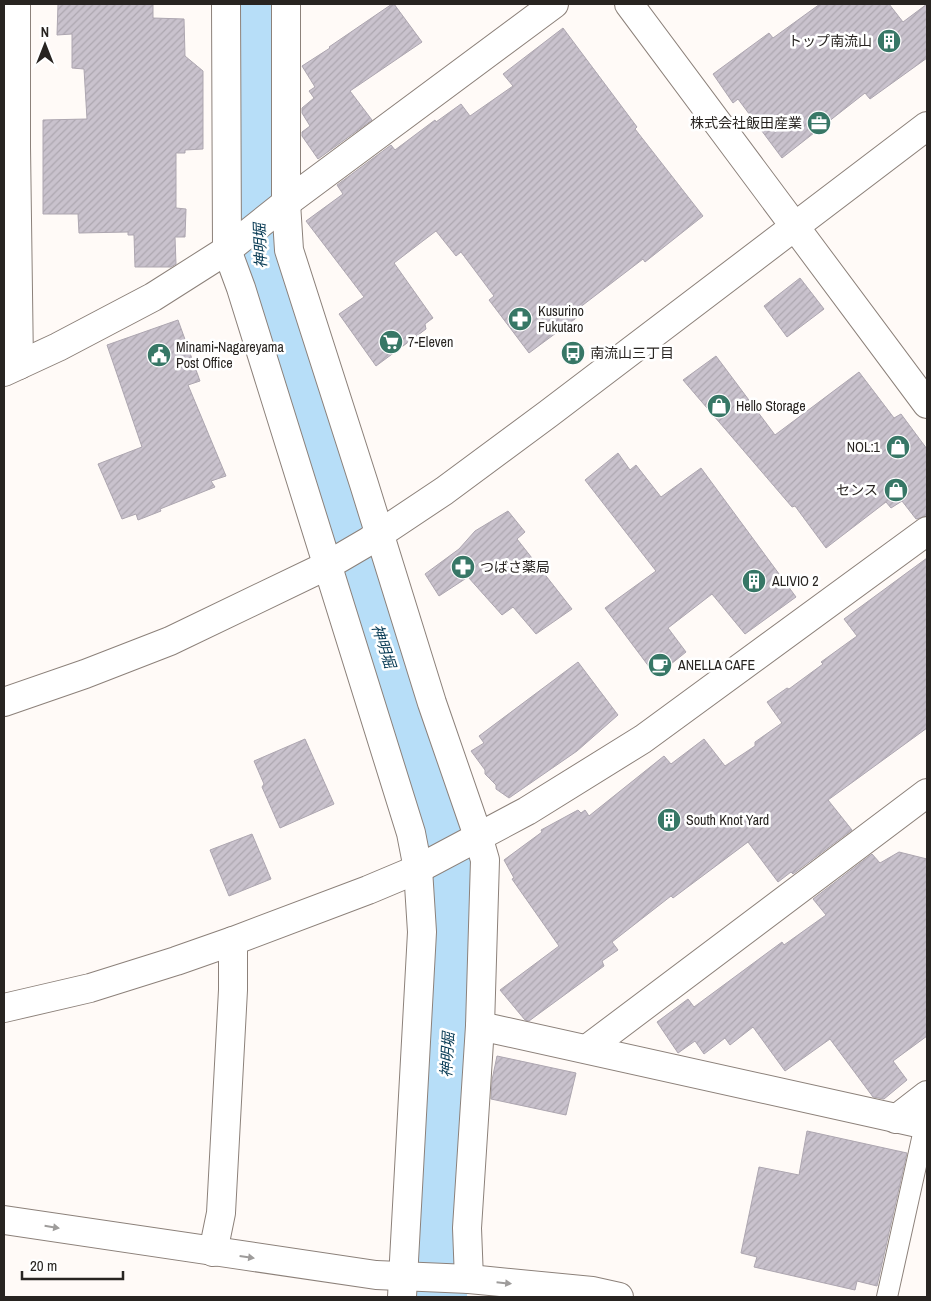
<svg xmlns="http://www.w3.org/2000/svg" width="931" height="1301" viewBox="0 0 931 1301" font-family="'Archivo Narrow','Noto Sans JP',sans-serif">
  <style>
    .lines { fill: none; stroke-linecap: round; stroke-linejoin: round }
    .river { stroke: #b7def8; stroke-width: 60 }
    .building { fill: url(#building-hatch); stroke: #ada6b0 }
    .service-casing { stroke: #8c817a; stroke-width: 22 }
    .minor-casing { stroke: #8c817a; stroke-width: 30 }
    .tertiary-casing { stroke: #8c817a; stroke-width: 30 }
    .service { stroke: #fff; stroke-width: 20 }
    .minor { stroke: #fff; stroke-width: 28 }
    .tertiary { stroke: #fff; stroke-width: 28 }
    .oneway { fill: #9e9c9b }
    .labels { text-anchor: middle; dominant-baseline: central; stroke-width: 5; stroke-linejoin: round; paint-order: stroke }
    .poi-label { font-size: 14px; fill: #282421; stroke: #fff; text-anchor: start }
    .water-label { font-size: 15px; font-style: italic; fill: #073a54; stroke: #fff }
  </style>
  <defs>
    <pattern id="building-hatch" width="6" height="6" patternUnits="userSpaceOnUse" patternTransform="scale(1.25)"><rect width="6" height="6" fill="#c9c2cd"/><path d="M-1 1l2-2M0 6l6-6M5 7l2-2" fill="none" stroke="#ada7b0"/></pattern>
  </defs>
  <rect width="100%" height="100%" fill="#fffaf7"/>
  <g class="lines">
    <!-- river -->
    <path class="river" d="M255 4V135L260 272 414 738 455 874 437 1297"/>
  </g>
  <!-- building -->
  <g class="building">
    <path d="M58 4H153V18L184 19 185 56 203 71V149L185 150V153H176V208L186 209 185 237H175L176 264 171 267H135L134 235H128V232L79 233 78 214H43V120L87 119 84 69 72 68V34L57 35Z"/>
    <path d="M392 4H394L422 42 350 91 372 120 318 159 302 136V132L310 126 302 113V108L314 98 309 91 315 87 302 66 330 48 329 47Z"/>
    <path d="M820 4H889L903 22 927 4V58L870 99 865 93 782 158 738 99 733 103 713 74 769 33 773 38Z"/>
    <path d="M563 28 637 127 635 129 703 216 645 262 643 259 579 308 583 313 529 353 489 300 494 296 461 252 456 256 436 231 394 263 433 318 425 324 426 329 376 366 339 314 364 297 306 221 343 194 337 185 391 145 395 150 435 120 436 122 461 104 470 116 513 86 503 74Z"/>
    <path d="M800 278 824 309 787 337 764 306Z"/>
    <path d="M178 320 200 381 188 385 226 476 211 481 215 487 160 509 161 511 138 520 136 514 122 519 98 464 142 447 107 345Z"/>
    <path d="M716 356 775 435 859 372 894 418 901 414 927 449V516L916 519 902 501 891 508 886 502 826 548 795 506 792 507 683 380Z"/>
    <path d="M618 453 630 470 636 465 661 497 701 468 796 597 745 634 712 594 668 628 686 652 656 676 605 608 656 571 585 480Z"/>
    <path d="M508 511 525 532 517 539 572 609 536 634 513 607 502 615 468 577 439 596 425 574 459 549 475 531Z"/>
    <path d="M927 558V728L828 800 852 830 793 874 791 872 778 882 748 842 673 898 671 896 612 942 618 950 602 961 604 966 529 1021 525 1020 500 990 559 946 512 879 514 878 504 860 542 832 541 830 578 810 581 813 585 810 589 816 664 756 671 764 704 739 725 766 755 746V742L782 723 767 702 787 688 789 689 823 664 821 662 857 636 844 619Z"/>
    <path d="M578 662 618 715 577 751 509 798 496 789V785L485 774V770L471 751 484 743 479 736Z"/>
    <path d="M305 739 334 804 280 828 262 787 264 784 254 761Z"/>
    <path d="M252 834 271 879 229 896 210 850Z"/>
    <path d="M899 852 927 859V1036L893 1061 907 1080 884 1099 873 1097 830 1039 785 1071 753 1027 730 1045 725 1038 704 1054 695 1041 678 1053 657 1022 688 999 694 1007 782 942 784 945 826 915 813 899 872 854 880 863Z"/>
    <path d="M497 1056 576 1073 566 1115 491 1099 492 1080Z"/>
    <path d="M807 1131 907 1153 877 1286 857 1281 855 1290 754 1267 757 1257 741 1253 759 1167 799 1175Z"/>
  </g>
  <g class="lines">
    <!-- service casing -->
    <g class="service-casing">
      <path id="service" d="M887 1297 925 1125"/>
    </g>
    <!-- minor casing -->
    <g class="minor-casing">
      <g id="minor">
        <path d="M16 4V147L19 365"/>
        <path d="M226 4 227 250 241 288 411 833 418 869 422 932 402 1297"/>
        <path d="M286 4V203L289 250 364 484 432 703 478 836 485 860 480 1026 467 1228 469 1279"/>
        <path d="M4 372 58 347 153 297 227 250 286 203 554 4"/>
        <path d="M4 1008 90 988 176 961 233 941 368 890 418 869 527 811 643 739 927 531"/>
        <path d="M480 1026 927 1125"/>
        <path d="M587 1049 927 793"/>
        <path d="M896 1119 927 1095"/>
        <path d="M4 1220 376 1275 469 1279 592 1291 619 1297"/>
        <path d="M213 1252 221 1213 233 990V941"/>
      </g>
    </g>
    <!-- tertiary casing -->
    <g class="tertiary-casing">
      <g id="tertiary">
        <path d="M629 4 927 404"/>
        <path d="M4 702 85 674 170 641 328 565 369 541 444 491 548 414 927 126"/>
      </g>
    </g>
    <!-- service -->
    <use href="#service" class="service"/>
    <!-- minor -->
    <use href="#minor" class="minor"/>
    <!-- tertiary -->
    <use href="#tertiary" class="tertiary"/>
  </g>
  <!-- one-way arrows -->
  <defs><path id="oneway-solid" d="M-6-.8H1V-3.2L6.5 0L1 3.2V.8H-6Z" transform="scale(1.25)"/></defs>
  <g class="oneway">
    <use href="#oneway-solid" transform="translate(52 1227) rotate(9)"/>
    <use href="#oneway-solid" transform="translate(247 1257) rotate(8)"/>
    <use href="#oneway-solid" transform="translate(504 1283) rotate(6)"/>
  </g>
  <!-- icons -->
  <defs>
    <g id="building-disc" transform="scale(1.25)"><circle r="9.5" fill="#377766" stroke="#fff"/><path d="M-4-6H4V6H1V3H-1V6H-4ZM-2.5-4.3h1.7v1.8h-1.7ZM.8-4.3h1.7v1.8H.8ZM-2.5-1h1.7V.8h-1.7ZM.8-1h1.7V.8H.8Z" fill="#fff"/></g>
    <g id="office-disc" transform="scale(1.25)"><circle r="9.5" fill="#377766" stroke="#fff"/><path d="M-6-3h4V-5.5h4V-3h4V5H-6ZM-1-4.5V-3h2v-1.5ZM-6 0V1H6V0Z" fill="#fff"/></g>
    <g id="pharmacy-disc" transform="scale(1.25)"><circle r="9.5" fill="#377766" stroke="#fff"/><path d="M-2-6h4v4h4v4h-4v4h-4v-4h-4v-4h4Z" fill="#fff"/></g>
    <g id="supermarket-disc" transform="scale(1.25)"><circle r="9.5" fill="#377766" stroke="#fff"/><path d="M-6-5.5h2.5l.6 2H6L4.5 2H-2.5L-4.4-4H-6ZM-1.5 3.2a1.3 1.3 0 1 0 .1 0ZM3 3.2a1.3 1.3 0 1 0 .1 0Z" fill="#fff"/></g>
    <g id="bus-disc" transform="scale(1.25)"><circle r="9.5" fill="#377766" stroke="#fff"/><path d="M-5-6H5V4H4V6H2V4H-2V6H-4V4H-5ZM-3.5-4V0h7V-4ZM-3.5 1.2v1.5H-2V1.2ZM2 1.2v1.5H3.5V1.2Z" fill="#fff"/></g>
    <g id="civic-disc" transform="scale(1.25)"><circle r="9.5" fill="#377766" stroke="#fff"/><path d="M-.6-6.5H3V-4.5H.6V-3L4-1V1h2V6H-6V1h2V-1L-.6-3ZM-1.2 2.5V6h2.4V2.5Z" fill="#fff"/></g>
    <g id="shop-disc" transform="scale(1.25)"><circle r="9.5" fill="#377766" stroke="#fff"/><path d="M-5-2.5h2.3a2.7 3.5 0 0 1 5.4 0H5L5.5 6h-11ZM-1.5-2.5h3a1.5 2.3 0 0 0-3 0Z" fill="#fff"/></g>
    <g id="cafe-disc" transform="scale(1.25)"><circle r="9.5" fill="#377766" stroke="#fff"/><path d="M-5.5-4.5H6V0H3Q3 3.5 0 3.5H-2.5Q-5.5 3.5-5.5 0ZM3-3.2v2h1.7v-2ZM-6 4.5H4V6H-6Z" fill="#fff"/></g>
  </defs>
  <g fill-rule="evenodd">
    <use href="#building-disc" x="889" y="41"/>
    <use href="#office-disc" x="819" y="123"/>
    <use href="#pharmacy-disc" x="520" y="319"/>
    <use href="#supermarket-disc" x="391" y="342"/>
    <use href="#bus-disc" x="573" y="353"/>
    <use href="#civic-disc" x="159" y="355"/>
    <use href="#shop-disc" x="719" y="406"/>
    <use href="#shop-disc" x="898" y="447"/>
    <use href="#shop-disc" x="896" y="490"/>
    <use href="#pharmacy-disc" x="463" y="567"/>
    <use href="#building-disc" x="754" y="581"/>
    <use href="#cafe-disc" x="660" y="665"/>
    <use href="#building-disc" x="669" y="820"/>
  </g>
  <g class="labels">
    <!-- poi labels -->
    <g class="poi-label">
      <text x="872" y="41" text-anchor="end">トップ南流山</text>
      <text x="802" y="123" text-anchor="end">株式会社飯田産業</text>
      <text x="538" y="311">Kusurino<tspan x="538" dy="16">Fukutaro</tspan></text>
      <text x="408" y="342">7-Eleven</text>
      <text x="176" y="347">Minami-Nagareyama<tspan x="176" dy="16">Post Office</tspan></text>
      <text x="590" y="353">南流山三丁目</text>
      <text x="736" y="406">Hello Storage</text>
      <text x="880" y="447" text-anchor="end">NOL:1</text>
      <text x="878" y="490" text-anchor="end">センス</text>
      <text x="480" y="567">つばさ薬局</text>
      <text x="772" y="581">ALIVIO 2</text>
      <text x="678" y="665">ANELLA CAFE</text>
      <text x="686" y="820">South Knot Yard</text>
    </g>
    <!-- water labels -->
    <g class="water-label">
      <text transform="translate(260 246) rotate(-92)">神明堀</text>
      <text transform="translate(384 646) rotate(72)">神明堀</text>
      <text transform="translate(447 1055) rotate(-87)">神明堀</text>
    </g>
  </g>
  <!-- border -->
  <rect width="931" height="1301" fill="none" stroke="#282421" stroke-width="10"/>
  <!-- north arrow -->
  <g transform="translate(45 45)" stroke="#ffffff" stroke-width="4" paint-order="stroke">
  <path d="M0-4L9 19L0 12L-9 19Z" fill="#282421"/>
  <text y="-8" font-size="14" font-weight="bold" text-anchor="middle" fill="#282421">N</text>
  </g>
  <!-- scale -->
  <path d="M22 1271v8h101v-8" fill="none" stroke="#282421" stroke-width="2.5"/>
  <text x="30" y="1271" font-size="15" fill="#282421" stroke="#ffffff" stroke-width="4" paint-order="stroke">20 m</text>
</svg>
